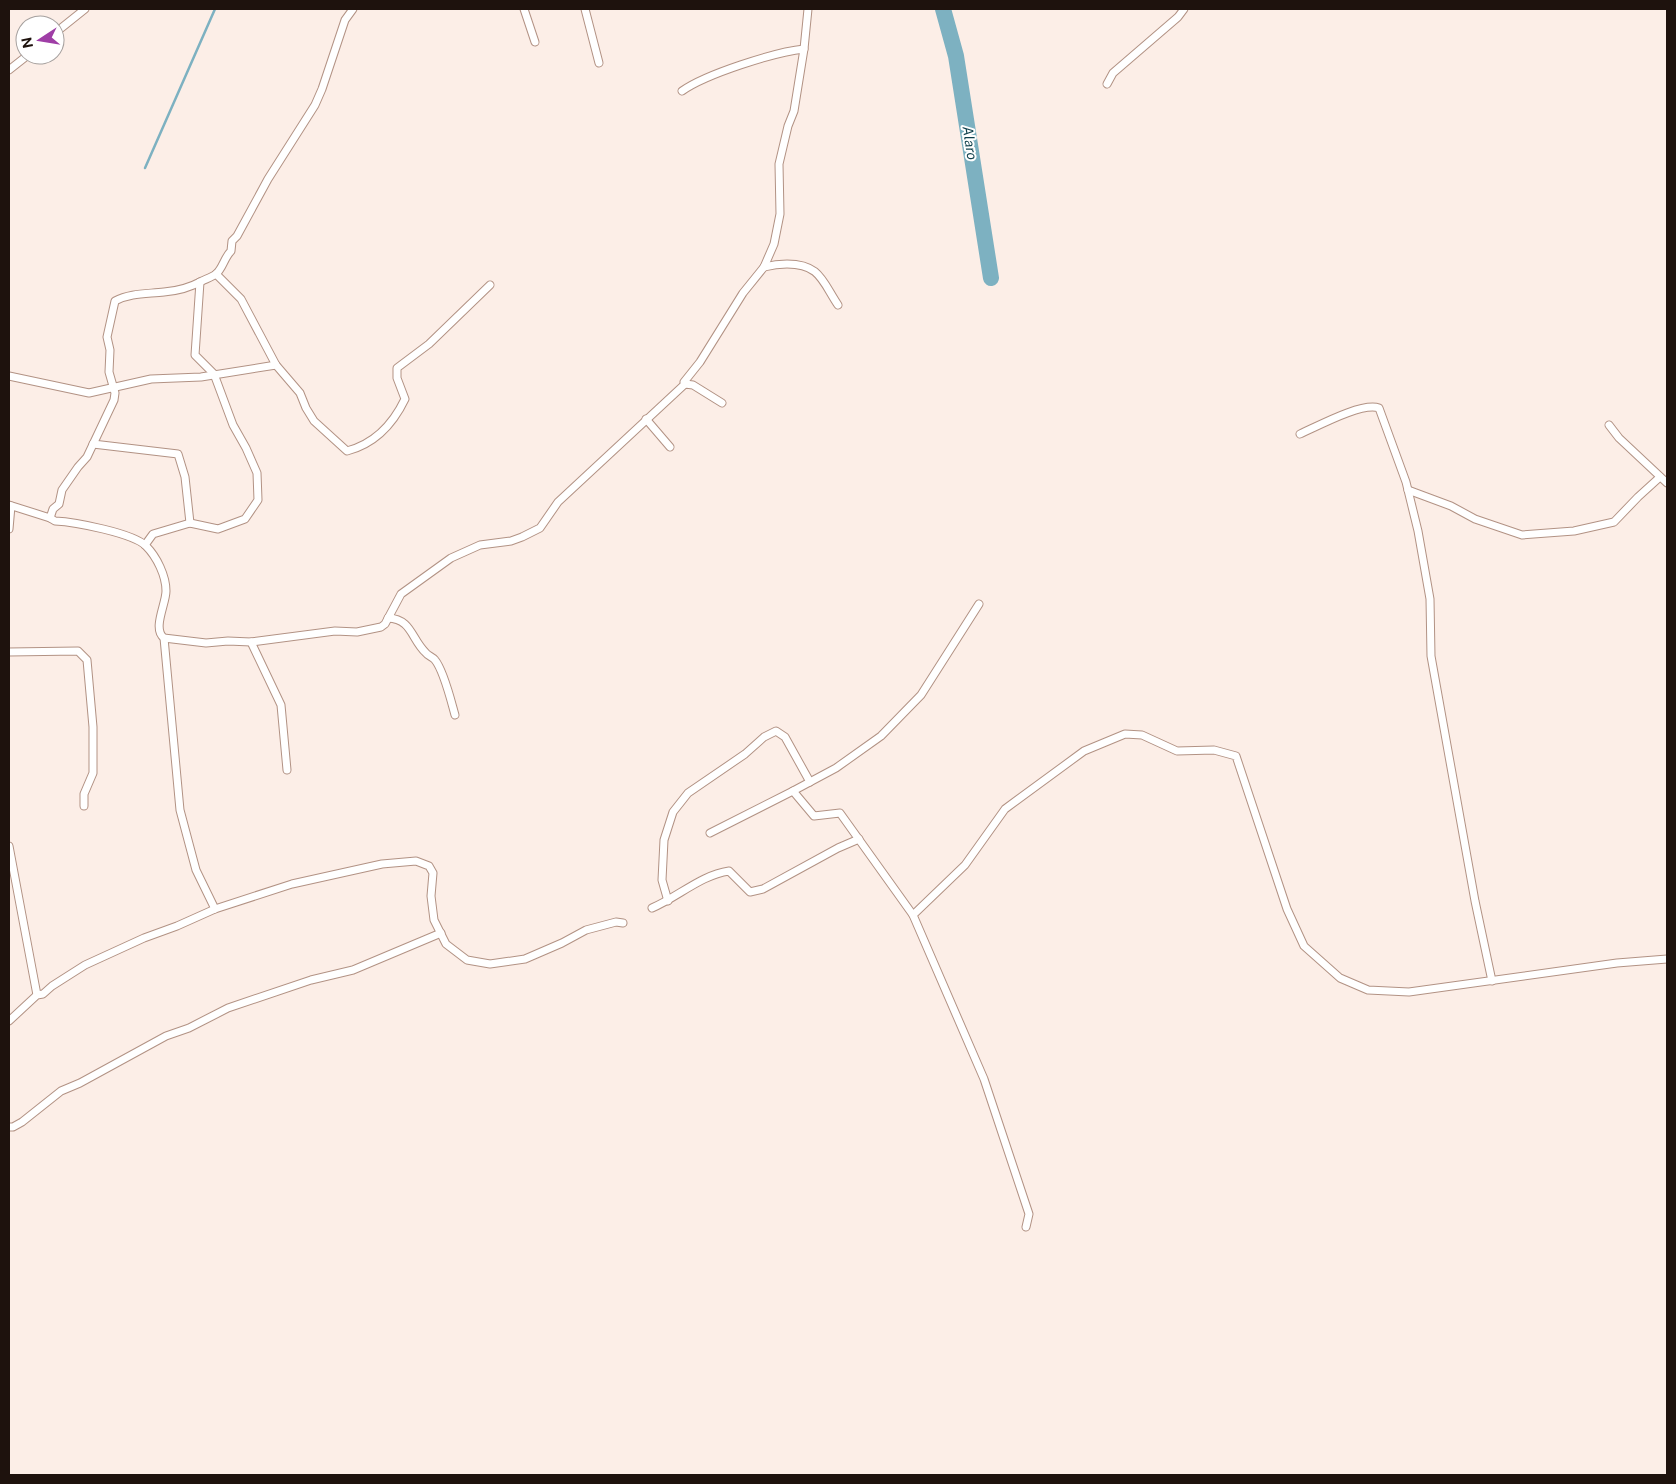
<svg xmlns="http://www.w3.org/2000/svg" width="1676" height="1484" viewBox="0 0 1676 1484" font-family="'Public Sans',sans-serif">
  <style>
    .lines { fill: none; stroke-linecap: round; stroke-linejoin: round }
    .stream { stroke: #7db1c1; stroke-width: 2.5 }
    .river { stroke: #7db1c1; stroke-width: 16 }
    .minor-casing { stroke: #b29284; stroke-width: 9 }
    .minor { stroke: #fff; stroke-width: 7 }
    .labels { text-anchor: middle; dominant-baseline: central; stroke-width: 4; stroke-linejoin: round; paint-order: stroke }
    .water-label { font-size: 14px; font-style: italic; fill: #0f3f4b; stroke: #fff }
  </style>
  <rect width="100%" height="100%" fill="#fceee7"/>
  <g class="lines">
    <!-- stream -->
    <path class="stream" d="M145 168 215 9"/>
    <!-- river -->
    <path class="river" d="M943 9 956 56 991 278"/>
    <!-- minor casing -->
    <g class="minor-casing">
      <g id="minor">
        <path d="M524 9 535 42"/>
        <path d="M585 9 599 63"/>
        <path d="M55 33 85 9"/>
        <path d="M9 70 28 55"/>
        <path d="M1107 84 1113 73 1178 17 1184 9"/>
        <path d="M682 91C706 74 775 52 804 49"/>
        <path d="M764 267C772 265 779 264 787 264 820 264 822 281 838 305"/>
        <path d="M216 274 241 299 276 365 300 393 306 408 314 421 347 451C374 444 393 424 405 399L397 378V368L429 344 490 285"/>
        <path d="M9 376 89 393 151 379 201 377 276 365"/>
        <path d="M685 384 684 382 700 362 743 293 764 267 774 244 780 214 779 164 788 126 794 111 804 49 808 9"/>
        <path d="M646 419 670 447"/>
        <path d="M1609 425 1619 438 1667 483"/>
        <path d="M1300 434C1318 426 1362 402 1379 408L1406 482 1418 531 1430 599 1431 656 1475 901 1492 981"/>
        <path d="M93 444 178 454 185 477 190 523"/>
        <path d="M1408 490 1451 506 1475 519 1522 535 1574 531 1614 522 1638 497 1660 477"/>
        <path d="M9 505 50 518 53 509 59 504 62 490 78 467 87 457 114 400 115 393 109 372 110 350 107 337 115 301C130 293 147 294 164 292 177 291 191 287 202 281 206 279 212 277 216 274 223 268 224 258 231 251L232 241 237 236 268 179 315 105 322 89 345 20 353 9"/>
        <path d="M50 518 55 521C75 522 133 533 146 546 157 557 166 576 166 591 166 604 152 629 164 638L206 643 228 641 251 642 335 631 357 632 381 627 385 624 401 594 451 558 480 545 511 541 522 537 540 528 558 502 685 384 693 385 722 403"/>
        <path d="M9 529 11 506"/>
        <path d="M145 545 153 534 190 523 218 529 245 519 258 500 257 473 246 448 233 425 214 374 195 355 200 282"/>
        <path d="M388 618C412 619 411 639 426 653 428 656 433 657 435 660 444 671 451 701 455 715"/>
        <path d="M164 638 180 810 196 870 215 909"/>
        <path d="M251 642 281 705 287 770"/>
        <path d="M9 652 78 651 87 660 93 727V773L84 794V806"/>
        <path d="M710 833 793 791"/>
        <path d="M9 846 37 995"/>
        <path d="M668 901 662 880 664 840 673 812 688 793 745 754 764 737 776 731 785 737 810 782"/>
        <path d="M652 908C678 897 701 875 729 871L750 892 763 889 838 848 859 839"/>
        <path d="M913 915 840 813 814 816 793 791 836 768 881 736 921 695 979 604"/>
        <path d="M9 1021 37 995 43 994 52 986 85 965 144 938 177 926 215 909 292 884 382 864 416 861 429 866 433 873 431 896 434 920 446 944 467 960 490 964 525 959 562 943 586 930 616 922 623 923"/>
        <path d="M9 1127H13L22 1122 61 1091 80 1083 166 1036 189 1028 228 1008 311 980 353 970 441 933"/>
        <path d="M1026 1227 1029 1214 984 1079 913 915 965 865 1005 809 1084 751 1125 734 1142 735 1177 751 1214 750 1236 756 1287 909 1304 946 1340 978 1368 990 1409 992 1617 963 1667 959"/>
      </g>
    </g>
    <!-- minor -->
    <use href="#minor" class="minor"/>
  </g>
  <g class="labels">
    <!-- water labels -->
    <g class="water-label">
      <text transform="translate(970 143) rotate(81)">Alaro</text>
    </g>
  </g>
  <!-- border -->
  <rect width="1676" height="1484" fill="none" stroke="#1e120d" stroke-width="20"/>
  <!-- north arrow -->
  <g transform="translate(40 40) rotate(258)"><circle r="24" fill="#ffffff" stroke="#a5a09e"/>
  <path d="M0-4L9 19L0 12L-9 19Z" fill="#9f3ea6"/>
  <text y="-8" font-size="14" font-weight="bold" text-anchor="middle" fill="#1e120d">N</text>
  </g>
</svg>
